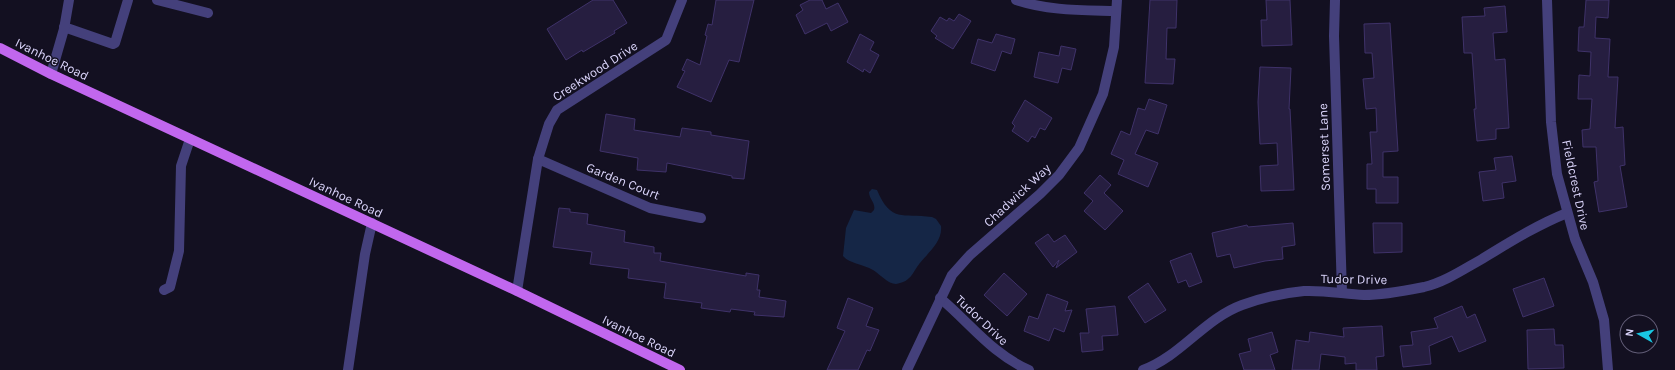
<svg xmlns="http://www.w3.org/2000/svg" width="1675" height="370" viewBox="0 0 1675 370" font-family="Karla,sans-serif">
  <style>
    .water { fill: #152646 }
    .building { fill: #261e40; stroke: #3f3269 }
    .lines { fill: none; stroke-linecap: round; stroke-linejoin: round }
    .minor { stroke: #44407b; stroke-width: 10 }
    .major { stroke: #c167ee; stroke-width: 10 }
    .labels { text-anchor: middle; dominant-baseline: central; stroke-width: 3; stroke-linejoin: round; paint-order: stroke }
    .street-label { font-size: 13px; fill: #dad4fa; stroke: #131021 }
  </style>
  <rect width="100%" height="100%" fill="#131021"/>
  <!-- water -->
  <path class="water" d="M872 189 877 190C891 223 902 213 932 217L936 219 941 226C943 243 925 255 917 267 914 271 912 276 908 279 905 282 900 283 896 284 888 284 880 274 873 270 863 264 850 264 843 256L846 228 854 210 871 213 874 210C876 203 869 199 869 192Z"/>
  <!-- building -->
  <g class="building">
    <path d="M593 0H613L627 23 614 31 615 33 583 52 582 50 566 60 547 29Z"/>
    <path d="M716 0H754L739 62 729 60 711 102 677 87 685 71 682 70 687 59 700 65 707 36 705 35 708 24 712 25Z"/>
    <path d="M810 0H822L826 9 838 3 848 22 831 31 827 23 805 34 796 15 803 10 800 5Z"/>
    <path d="M1150 0H1177L1176 28H1167L1166 59H1175L1173 84 1145 83Z"/>
    <path d="M1266 0H1290L1292 45 1262 46 1261 20H1267Z"/>
    <path d="M1586 0H1609L1608 18 1596 17 1595 38 1610 39 1608 77H1618L1615 128 1623 127 1625 165 1620 166 1627 207 1599 212 1594 182 1598 181 1596 147H1583L1582 130 1590 129 1592 99H1578L1579 75 1590 76 1591 52 1578 51 1579 27H1584Z"/>
    <path d="M1505 6 1507 32 1493 33 1495 60 1505 59 1509 128 1496 129V139L1477 141 1474 109H1476L1472 53H1464L1462 17 1485 16 1484 8Z"/>
    <path d="M959 14 971 21 953 49 935 38 937 36 931 31 940 17 947 21 949 18 954 21Z"/>
    <path d="M1390 23 1398 151 1383 152V177H1398V203H1376V189H1367V164H1372L1370 132H1377L1376 108 1366 109 1363 79 1374 78 1372 53H1365L1364 24Z"/>
    <path d="M860 34 874 42 870 50 879 55 870 73 864 69 863 72 847 62Z"/>
    <path d="M996 34 1015 39 1011 54 1002 51 995 71 971 63 978 39 992 43Z"/>
    <path d="M1061 46 1076 49 1071 70 1062 68 1058 83 1034 77 1039 52 1059 56Z"/>
    <path d="M1260 67 1291 68 1289 109H1290L1294 190 1261 191 1260 166 1278 165 1277 143 1260 144 1258 102Z"/>
    <path d="M1149 99 1167 105 1158 134 1146 130 1135 154 1158 163 1148 187 1118 174 1124 160 1111 154 1121 131 1130 135 1138 108 1145 110Z"/>
    <path d="M1025 100 1052 118 1045 130 1040 128 1035 138 1032 136 1028 142 1012 131 1015 126 1012 123Z"/>
    <path d="M606 114 635 119 634 130 680 137 682 128 711 132V135L749 141 744 179 732 178V176L667 163 666 172 637 170 638 158 600 151Z"/>
    <path d="M1512 156 1516 181 1502 183 1504 198 1483 201 1479 172 1496 170 1494 158Z"/>
    <path d="M1100 175 1111 185 1104 193 1123 211 1105 230 1084 211 1093 201 1084 193Z"/>
    <path d="M559 208 570 209V212L588 214 587 224 625 231 624 242 654 247V253H661L660 261 746 276V273L759 275 757 290H760L759 297 786 301 784 317 754 315 755 312 731 309 730 312 701 308 702 303 664 298 666 283 628 278 629 269 590 264 592 252 553 247Z"/>
    <path d="M1293 223 1295 245 1282 247 1283 259 1265 261 1234 268 1230 254 1217 257 1212 233 1247 225 1248 227Z"/>
    <path d="M1373 223H1402V252L1374 253Z"/>
    <path d="M1048 234 1054 242 1065 235 1077 252 1056 268 1059 260 1053 267 1035 243Z"/>
    <path d="M1191 253 1202 282 1189 287 1186 280 1178 283 1170 261Z"/>
    <path d="M1004 273 1027 294 1007 316 984 295Z"/>
    <path d="M1544 278 1554 306 1523 317 1513 289Z"/>
    <path d="M1148 283 1166 310 1145 323 1128 297Z"/>
    <path d="M1047 294 1068 302 1065 311 1072 310 1064 332 1054 328 1049 341 1024 331 1029 316 1038 319Z"/>
    <path d="M848 298 873 308 866 326 879 330 870 351 867 350 858 370H827L845 331 837 328Z"/>
    <path d="M1115 306 1118 335 1102 336 1103 350 1082 352 1080 333H1089L1086 309Z"/>
    <path d="M1462 306 1467 318 1475 314 1486 341 1459 352 1452 336 1429 346 1431 364 1403 367 1400 346 1413 345 1411 332 1438 328 1434 318Z"/>
    <path d="M1382 326 1384 356 1376 357 1377 370H1356V363L1345 364V357L1321 354 1319 370H1292L1296 340 1309 342 1310 332 1344 337 1343 328Z"/>
    <path d="M1554 329 1555 345H1563L1564 368 1528 369 1527 330Z"/>
    <path d="M1272 332 1278 352 1270 355 1275 370H1244L1239 354 1251 351 1248 339Z"/>
  </g>
  <g class="lines">
    <!-- minor -->
    <g class="minor">
      <path d="M157 0 208 13"/>
      <path d="M1016 0C1049 11 1082 10 1116 11"/>
      <path d="M1335 0 1334 36 1342 293"/>
      <path d="M1547 0 1551 122 1557 174 1575 239 1593 282 1604 320 1608 370"/>
      <path d="M64 27 113 44 115 43 128 0"/>
      <path d="M51 74 64 29 69 0"/>
      <path d="M538 159 650 208 701 218"/>
      <path d="M164 290 170 287 179 251 181 166 190 139"/>
      <path d="M517 291 538 159 549 124 557 110 666 40 682 0"/>
      <path d="M940 298C970 323 992 354 1029 370"/>
      <path d="M348 370 365 254 372 223"/>
      <path d="M907 370 952 275 970 255 1040 194 1059 175 1079 148 1103 94 1114 47 1117 0"/>
      <path d="M1143 370C1181 356 1204 319 1242 305 1261 298 1283 293 1304 291 1324 290 1344 294 1364 295 1385 295 1404 291 1424 287 1445 282 1464 269 1482 259 1510 242 1537 225 1567 213"/>
    </g>
    <!-- major -->
    <path class="major" d="M0 48 51 74 517 291 680 370"/>
  </g>
  <g class="labels">
    <!-- street labels -->
    <g class="street-label">
      <text transform="translate(52 59) rotate(26)">Ivanhoe Road</text>
      <text transform="translate(595 71) rotate(-33)">Creekwood Drive</text>
      <text transform="translate(1324 147) rotate(-92)">Somerset Lane</text>
      <text transform="translate(623 181) rotate(22)">Garden Court</text>
      <text transform="translate(1576 185) rotate(78)">Fieldcrest Drive</text>
      <text transform="translate(1017 195) rotate(-43)">Chadwick Way</text>
      <text transform="translate(346 197) rotate(25)">Ivanhoe Road</text>
      <text transform="translate(1354 279) rotate(1)">Tudor Drive</text>
      <text transform="translate(982 320) rotate(43)">Tudor Drive</text>
      <text transform="translate(639 336) rotate(26)">Ivanhoe Road</text>
    </g>
  </g>
  <!-- north arrow -->
  <g transform="translate(1639 334) rotate(278)"><circle r="19" fill="#131021" stroke="#635e78"/>
  <path d="M0-3L7 15L0 10L-7 15Z" fill="#19c7e2"/>
  <text y="-6" font-size="11" font-weight="bold" text-anchor="middle" fill="#dad4fa">N</text>
  </g>
</svg>
